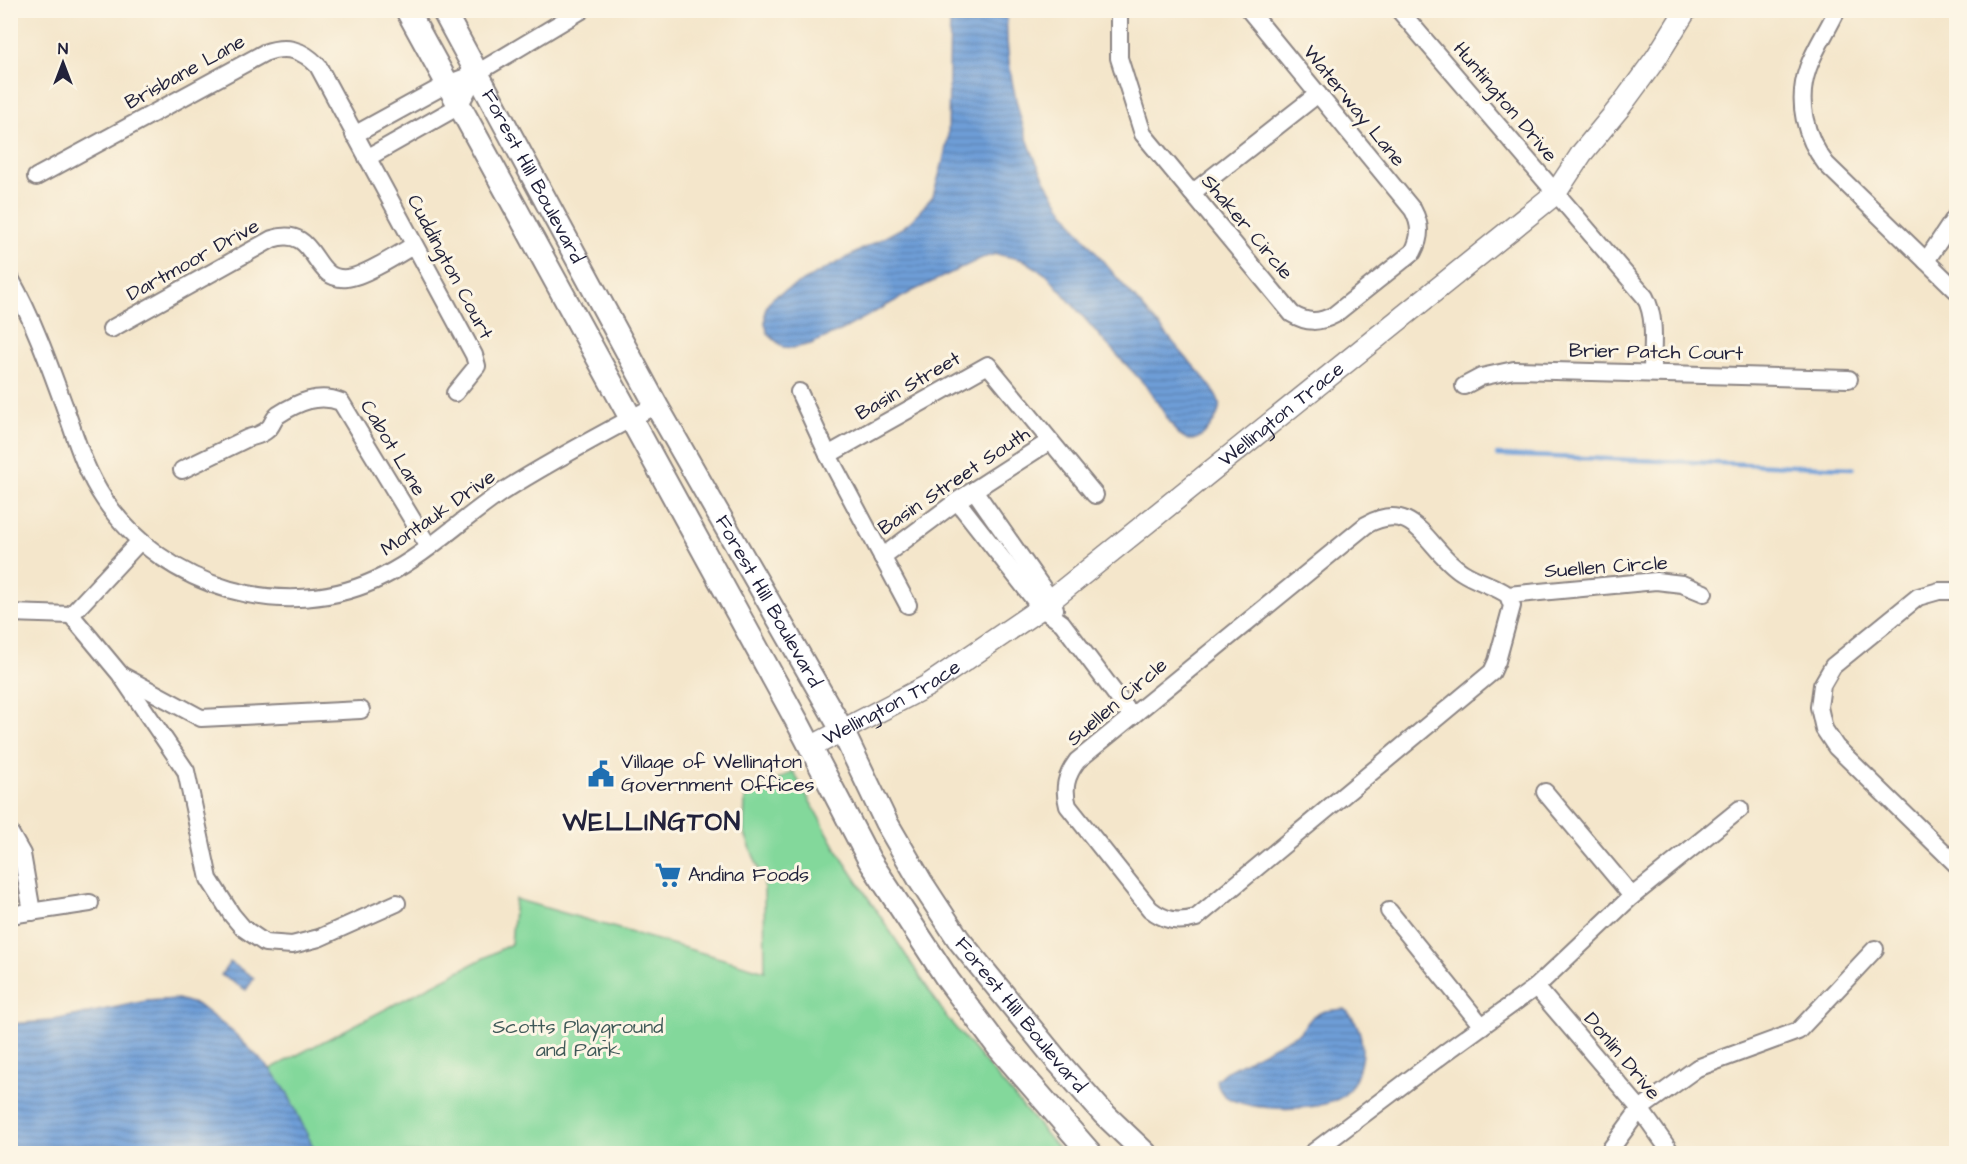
<svg xmlns="http://www.w3.org/2000/svg" width="1967" height="1164" viewBox="0 0 1967 1164" font-family="'Architects Daughter',sans-serif">
  <style>
    .park { fill: #83d89b; stroke: #527d6b; stroke-width: 1.5 }
    .water { fill: url(#water-rules); stroke: #486089; stroke-width: 1.5 }
    .lines { fill: none; stroke-linecap: round; stroke-linejoin: round }
    .stream { stroke: #6e9ed7; stroke-width: 4.5 }
    .minor-casing { stroke: #8b8483; stroke-width: 20 }
    .tertiary-casing { stroke: #8b8483; stroke-width: 24 }
    .secondary-casing { stroke: #8b8483; stroke-width: 26 }
    .minor { stroke: #fff; stroke-width: 16 }
    .tertiary { stroke: #fff; stroke-width: 21 }
    .secondary { stroke: #fff; stroke-width: 22 }
    .labels { text-anchor: middle; dominant-baseline: central; stroke-width: 6; stroke-linejoin: round; paint-order: stroke }
    .street-label { font-size: 20px; fill: #22223b; stroke: #fcf5e5 }
    .poi-label { font-size: 20px; fill: #22223b; stroke: #fcf5e5; text-anchor: start }
    .park-label { font-size: 20px; fill: #3f5958; stroke: #fcf5e5 }
    .district-label { font-size: 26px; font-weight: bold; letter-spacing: 1.5px; fill: #22223b; stroke: #fcf5e5 }
  </style>
  <defs>
    <pattern id="water-rules" width="6" height="5" patternUnits="userSpaceOnUse" patternTransform="scale(1.5)"><rect width="6" height="5" fill="#6e9ed7"/><path d="M0 2.5h6" fill="none" stroke="#5a80b0"/></pattern>
  </defs>
  <rect width="100%" height="100%" fill="#fcf5e5"/>
  <filter id="ink" filterUnits="userSpaceOnUse"><feTurbulence type="fractalNoise" baseFrequency=".0167" numOctaves="2"/><feDisplacementMap in="SourceGraphic" scale="12" xChannelSelector="R" yChannelSelector="G"/><feConvolveMatrix kernelMatrix="1 2 1 2 8 2 1 2 1" color-interpolation-filters="sRGB"/></filter>
  <filter id="wash" filterUnits="userSpaceOnUse"><feTurbulence type="fractalNoise" baseFrequency=".008" numOctaves="4" result="noise"/><feDisplacementMap in="SourceGraphic" scale="24" xChannelSelector="R" yChannelSelector="G"/><feGaussianBlur stdDeviation="1.35" result="paint"/><feColorMatrix in="noise" values="0 0 0 0 0 0 0 0 0 0 0 0 0 0 0 0 0 1.4 0 .05"/><feComposite in="paint" operator="in"/></filter>
  <g filter="url(#wash)">
    <rect width="100%" height="100%" fill="#f4e6cb"/>
    <!-- park -->
    <path class="park" d="M793 771 840 855 948 1019 1062 1153H316L270 1069 511 944 515 899 765 971 764 883 744 831 745 798Z"/>
    <!-- water -->
    <g class="water">
      <path d="M950 11H1007C1004 67 1021 138 1049 187 1084 246 1134 295 1178 348 1189 362 1214 385 1219 402 1221 410 1217 417 1213 423 1207 432 1199 441 1188 440L1177 433 1148 388 1105 342 1047 275 1024 260 996 254 982 258 913 291 842 330 811 344 793 348 783 347 768 334 765 323V310L769 302 775 296 902 228 912 220 933 196 943 162 948 137Z"/>
      <path d="M230 962 254 978 246 990 221 975Z"/>
      <path d="M178 999 198 1005 234 1033 270 1069 287 1092 316 1153H11V1024L49 1021 146 1001Z"/>
      <path d="M1345 1009C1358 1023 1361 1031 1362 1050 1362 1064 1356 1082 1346 1093 1328 1114 1246 1112 1225 1096 1220 1092 1218 1087 1216 1080L1225 1072 1299 1033 1313 1016 1324 1011Z"/>
    </g>
    <g class="lines">
      <!-- stream -->
      <path class="stream" d="M1497 455 1853 468"/>
    </g>
  </g>
  <g filter="url(#ink)">
    <g class="lines">
      <!-- minor casing -->
      <g class="minor-casing">
        <g id="minor">
          <path d="M1119 10V58L1143 134 1292 314C1307 323 1319 323 1334 315L1413 252C1421 237 1421 225 1413 210L1249 10"/>
          <path d="M1399 10 1645 297C1657 319 1652 348 1652 373"/>
          <path d="M1837 10C1828 30 1815 48 1808 68 1796 102 1805 137 1826 164L1956 290"/>
          <path d="M354 135 447 84 477 73 582 10"/>
          <path d="M367 158 459 106 477 73"/>
          <path d="M36 177 264 53C286 45 302 49 318 66L474 355 477 366 455 393"/>
          <path d="M1192 193 1318 94"/>
          <path d="M1926 261 1956 216"/>
          <path d="M10 278C33 319 49 364 65 408 76 439 85 471 104 499 163 588 287 626 384 576 427 554 462 519 502 492 552 460 604 433 656 405"/>
          <path d="M111 329 272 239C319 224 310 282 347 278 363 277 399 254 414 245"/>
          <path d="M1464 386 1481 377 1514 370 1849 379"/>
          <path d="M799 392 828 455 908 605"/>
          <path d="M828 455 988 365 1095 495"/>
          <path d="M182 470 248 438C256 436 264 434 270 427 273 423 274 418 278 415 298 402 319 393 341 402L429 547"/>
          <path d="M974 490 1051 600 1055 609"/>
          <path d="M957 501 1041 608 1062 623 1132 716"/>
          <path d="M882 557 957 501 1050 441"/>
          <path d="M1956 591H1939L1918 597 1833 666 1822 685 1819 707 1824 729 1836 747 1956 864"/>
          <path d="M1508 595 1512 606 1497 661 1492 672 1196 918C1178 923 1165 921 1150 909L1068 806C1063 788 1066 776 1077 761L1366 525C1416 497 1427 550 1462 572 1477 582 1494 585 1508 595L1656 581 1682 584 1704 593"/>
          <path d="M10 613 71 615 140 541"/>
          <path d="M71 615 120 674 186 771 209 879 232 915 243 928 265 943 292 945 319 938 397 903"/>
          <path d="M123 676 201 718 361 710"/>
          <path d="M1545 792 1632 896"/>
          <path d="M10 833 22 854 32 912"/>
          <path d="M1389 911 1482 1026"/>
          <path d="M10 915 90 903"/>
          <path d="M1536 987 1640 1109 1672 1154"/>
          <path d="M1311 1154 1446 1052 1536 987 1630 898 1740 809"/>
          <path d="M1607 1154 1640 1109 1697 1068 1798 1031 1875 949"/>
        </g>
      </g>
      <!-- tertiary casing -->
      <g class="tertiary-casing">
        <g id="tertiary">
          <path id="s1" d="M811 747 927 686 1041 608 1555 194 1582 153 1620 107 1656 58 1686 10"/>
        </g>
      </g>
      <!-- secondary casing -->
      <g class="secondary-casing">
        <g id="secondary">
          <path d="M407 10 799 725 870 861 948 980 999 1048 1091 1154"/>
          <path id="s2" d="M443 10 656 405 842 730 886 822 921 882 959 940 1059 1063 1103 1113 1146 1154"/>
        </g>
      </g>
      <!-- minor -->
      <use href="#minor" class="minor"/>
      <!-- tertiary -->
      <use href="#tertiary" class="tertiary"/>
      <!-- secondary -->
      <use href="#secondary" class="secondary"/>
    </g>
  </g>
  <!-- icons -->
  <defs>
    <g id="civic-bare" transform="scale(2.07)"><path d="M-.6-6.5H3V-4.5H.6V-3L4-1V1h2V6H-6V1h2V-1L-.6-3ZM-1.2 2.5V6h2.4V2.5Z" fill="#1f6fb2" stroke="#fcf5e5" stroke-width="2.5" paint-order="stroke"/></g>
    <g id="supermarket-bare" transform="scale(2.07)"><path d="M-6-5.5h2.5l.6 2H6L4.5 2H-2.5L-4.4-4H-6ZM-1.5 3.2a1.3 1.3 0 1 0 .1 0ZM3 3.2a1.3 1.3 0 1 0 .1 0Z" fill="#1f6fb2" stroke="#fcf5e5" stroke-width="2.5" paint-order="stroke"/></g>
  </defs>
  <g fill-rule="evenodd">
    <use href="#civic-bare" x="601" y="774"/>
    <use href="#supermarket-bare" x="668" y="875"/>
  </g>
  <g class="labels">
    <!-- street labels -->
    <g class="street-label">
      <text transform="translate(185 72) rotate(-29)">Brisbane Lane</text>
      <text transform="translate(1505 102) rotate(50)">Huntington Drive</text>
      <text transform="translate(1354 106) rotate(51)">Waterway Lane</text>
      <text stroke="none"><textPath href="#s2" startOffset="189">Forest Hill Boulevard</textPath></text>
      <text transform="translate(1247 227) rotate(50)">Shaker Circle</text>
      <text transform="translate(193 260) rotate(-29)">Dartmoor Drive</text>
      <text transform="translate(450 267) rotate(62)">Cuddington Court</text>
      <text transform="translate(1656 352) rotate(1)">Brier Patch Court</text>
      <text transform="translate(908 386) rotate(-30)">Basin Street</text>
      <text stroke="none"><textPath href="#s1" startOffset="578">Wellington Trace</textPath></text>
      <text transform="translate(393 448) rotate(59)">Cabot Lane</text>
      <text transform="translate(954 481) rotate(-34)">Basin Street South</text>
      <text transform="translate(438 513) rotate(-35)">Montauk Drive</text>
      <text transform="translate(1606 567) rotate(-4)">Suellen Circle</text>
      <text stroke="none"><textPath href="#s2" startOffset="675">Forest Hill Boulevard</textPath></text>
      <text stroke="none"><textPath href="#s1" startOffset="92">Wellington Trace</textPath></text>
      <text transform="translate(1117 702) rotate(-40)">Suellen Circle</text>
      <text stroke="none"><textPath href="#s2" startOffset="1161">Forest Hill Boulevard</textPath></text>
      <text transform="translate(1622 1056) rotate(50)">Donlin Drive</text>
    </g>
    <!-- poi labels -->
    <g class="poi-label">
      <text x="621" y="762">Village of Wellington<tspan x="621" dy="23">Government Offices</tspan></text>
      <text x="688" y="875">Andina Foods</text>
    </g>
    <!-- park labels -->
    <g class="park-label">
      <text x="578" y="1027">Scotts Playground<tspan x="578" dy="23">and Park</tspan></text>
    </g>
    <!-- district labels -->
    <g class="district-label">
      <text x="652" y="822">WELLINGTON</text>
    </g>
  </g>
  <!-- margin -->
  <rect width="1967" height="1164" fill="none" stroke="#fcf5e5" stroke-width="36"/>
  <!-- north arrow -->
  <g transform="translate(63 63)" stroke="#fcf5e5" stroke-width="4.5" paint-order="stroke">
  <path d="M0-4.5L10 22L0 15L-10 22Z" fill="#22223b"/>
  <text y="-9" font-size="16" font-weight="bold" text-anchor="middle" fill="#22223b">N</text>
  </g>
</svg>
